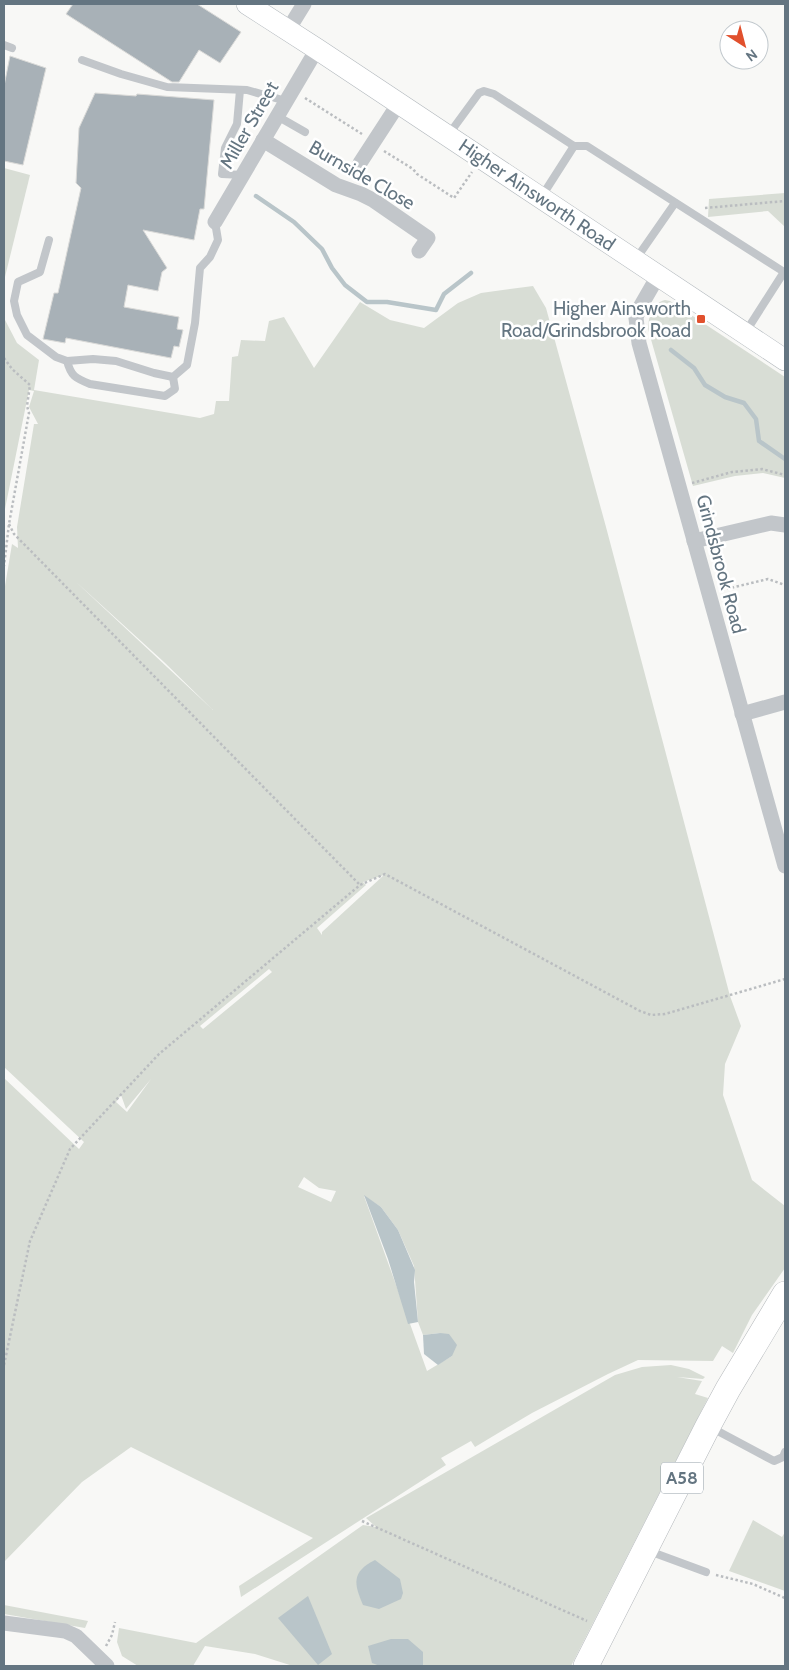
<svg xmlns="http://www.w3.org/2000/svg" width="789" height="1670" viewBox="0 0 789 1670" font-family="Cabin,sans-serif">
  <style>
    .green { fill: #d8ddd5; fill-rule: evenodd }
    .water { fill: #b9c5c9 }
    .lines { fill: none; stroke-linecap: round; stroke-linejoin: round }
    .stream { stroke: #b9c5c9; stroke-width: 4.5 }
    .building { fill: #a8b1b7; stroke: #dadad8 }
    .secondary-casing { stroke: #b2b8bd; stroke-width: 22 }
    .trunk-casing { stroke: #b3b7bb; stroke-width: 26 }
    .path { stroke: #babdc0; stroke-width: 2.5; stroke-dasharray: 2.5 2.5; stroke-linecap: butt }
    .service { stroke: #c2c6ca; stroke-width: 8 }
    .minor { stroke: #c2c6ca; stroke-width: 15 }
    .secondary { stroke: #fff; stroke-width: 21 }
    .trunk { stroke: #fff; stroke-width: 25 }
    .poi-dot { fill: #e1502d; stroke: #fff; stroke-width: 2 }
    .labels { text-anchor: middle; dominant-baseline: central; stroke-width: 5; stroke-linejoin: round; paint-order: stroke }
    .shield { fill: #fff; stroke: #929ea7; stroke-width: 1 }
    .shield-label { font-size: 18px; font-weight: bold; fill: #647581 }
    .street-label { font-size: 19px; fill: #647581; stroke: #fff }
    .poi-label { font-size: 19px; fill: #647581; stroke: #fff; text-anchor: end }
  </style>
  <rect width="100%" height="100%" fill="#f8f8f6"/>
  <!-- green -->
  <g class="green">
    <path d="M4 168 30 175 4 281Z"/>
    <path d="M785 193V227L768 211 708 217 709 199Z"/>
    <path d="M533 286 546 308 606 527 730 996 741 1026 725 1064 723 1095 752 1180 785 1206V1268L752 1315 733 1353 722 1346 713 1361 638 1360 608 1374 532 1413 475 1447 471 1441 441 1458 446 1465 241 1597 239 1586 313 1538 131 1447 82 1482 4 1562V1078L79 1149 84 1142 4 1067V592L12 544 18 548 17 527 34 424H38L29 407 34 391 29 390 4 514V318L17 343 39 360 34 390 200 418 214 414 216 401H229L232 357 238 356 241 340 265 341 269 321 284 317 314 368 360 302 390 320 424 328 458 303 481 293ZM75 581 164 662 213 710ZM384 875 322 932V935L317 928 366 885 363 882ZM269 969 272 972 203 1029 200 1026ZM151 1079 127 1112 116 1102 121 1095 126 1109ZM304 1177 319 1188 336 1191 331 1202 298 1187ZM364 1196 381 1207 398 1230 414 1266 418 1322 423 1335 440 1333 452 1356 427 1371Z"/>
    <path d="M665 300 670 301 785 377V478L763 473 735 476 693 486 648 329C649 316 651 304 665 300Z"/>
    <path d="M671 1365 689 1369 705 1377 703 1379 677 1377 702 1381 695 1394 708 1398 571 1666H293L255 1654 205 1646 193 1666H138L122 1656 117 1642 119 1628 196 1643 363 1525 376 1527 366 1518 615 1375 642 1367Z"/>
    <path d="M753 1520 782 1537 785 1532V1591L729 1571Z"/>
    <path d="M4 1605 88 1621 85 1628 4 1614Z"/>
  </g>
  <!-- water -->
  <g class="water">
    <path d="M364 1195 381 1207 398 1230 415 1270 414 1282 418 1322 408 1324 388 1259Z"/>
    <path d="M440 1333 449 1334 457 1345 452 1356 438 1365 424 1354 423 1335Z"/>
    <path d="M375 1560 400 1579 403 1593 401 1599 379 1609 363 1605C354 1584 351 1572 375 1560Z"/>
    <path d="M308 1596 332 1654 318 1665 278 1618Z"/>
    <path d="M391 1639H408L423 1652V1666H380L372 1663 368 1646Z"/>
  </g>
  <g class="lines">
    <!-- stream -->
    <g class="stream">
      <path d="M256 196 294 222 322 249 332 268 345 285 367 302H387L436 310 444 294 471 273"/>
      <path d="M671 350 694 368 705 385 725 397 744 403 756 419 759 441 785 459"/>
    </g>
  </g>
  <!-- building -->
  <g class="building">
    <path d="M73 4H197L241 32 220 63 199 50 179 82H172L66 14Z"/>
    <path d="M10 56 46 68 23 165 4 161V86Z"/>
    <path d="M95 93 136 96 137 94 214 100 204 209H200L194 240 143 230 167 268 162 272 158 291 128 285 124 307 179 317 177 329 183 330 179 347 174 346 171 358 66 338 65 343 43 339 54 293H58L81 188 76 183 79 128Z"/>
  </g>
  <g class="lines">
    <!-- secondary casing -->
    <g class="secondary-casing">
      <path id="secondary" d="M247 4 317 49 785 360"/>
    </g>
    <!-- trunk casing -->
    <g class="trunk-casing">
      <path id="trunk" d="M586 1666 708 1426 728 1389 785 1294"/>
    </g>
    <!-- path -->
    <g class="path">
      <path d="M305 98 362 134"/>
      <path d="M384 151 413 169 417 174 454 198 472 172"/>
      <path d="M705 208 785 201"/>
      <path d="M4 358 12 369 30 385 27 406 29 413 9 524 4 566"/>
      <path d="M692 483 732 472 762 469 785 475"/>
      <path d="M9 524 14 534 360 885"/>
      <path d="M722 590 768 579 785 585"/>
      <path d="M4 1365 30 1241 70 1149 159 1054 360 885 385 874 640 1011 651 1015 665 1014 785 979"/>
      <path d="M362 1521 587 1621"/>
      <path d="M716 1575 753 1584 785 1598"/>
      <path d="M106 1646 112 1635 115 1622"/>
    </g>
    <!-- service -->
    <g class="service">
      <path d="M4 45 12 48"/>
      <path d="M82 60 121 74 167 87 247 90 286 101"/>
      <path d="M240 90 237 124 225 148 222 174 243 175"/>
      <path d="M277 116 305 132"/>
      <path d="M449 134 479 93 484 91 494 94 574 146H587L784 272 745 333"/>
      <path d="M542 196 574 146"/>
      <path d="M49 240 40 272 18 282 14 301 17 315 27 335 56 357 67 361 93 359 116 361 154 373 173 377 187 365 195 323 200 268 210 257 218 240 215 222"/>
      <path d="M636 259 675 203"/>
      <path d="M67 361C71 376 75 378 90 384L165 396 175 389 173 377"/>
      <path d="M712 1428 774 1461 783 1457 785 1452"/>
      <path d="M649 1551 706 1572"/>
    </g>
    <!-- minor -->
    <g class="minor">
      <path d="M288 30 304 4"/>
      <path d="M263 140 336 185 361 194 373 200 428 238 419 251"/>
      <path d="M360 163 399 103"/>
      <path d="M215 222 317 49"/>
      <path d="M658 276 639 309 636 318 639 343 785 866"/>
      <path d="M694 541 771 523 785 525"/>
      <path d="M742 714 785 702"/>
      <path d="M4 1623 65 1631 76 1636 107 1666"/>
    </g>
    <!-- secondary -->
    <use href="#secondary" class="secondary"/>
    <!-- trunk -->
    <use href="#trunk" class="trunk"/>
  </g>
  <!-- markers -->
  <rect class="poi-dot" x="696" y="314" width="10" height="10" rx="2.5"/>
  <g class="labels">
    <!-- shield labels -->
    <rect class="shield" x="661" y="1462.5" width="42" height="31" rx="4"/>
    <g class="shield-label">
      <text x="682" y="1478">A58</text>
    </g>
    <!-- street labels -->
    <g class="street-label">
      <text transform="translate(249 125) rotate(-60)">Miller Street</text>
      <text transform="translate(362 175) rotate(30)">Burnside Close</text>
      <text transform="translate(537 195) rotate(34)">Higher Ainsworth Road</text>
      <text transform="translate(721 564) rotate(75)">Grindsbrook Road</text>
    </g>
    <!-- poi labels -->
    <g class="poi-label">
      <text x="691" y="308">Higher Ainsworth<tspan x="691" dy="22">Road/Grindsbrook Road</tspan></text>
    </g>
  </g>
  <!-- border -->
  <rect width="789" height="1670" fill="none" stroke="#647581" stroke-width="10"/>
  <!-- north arrow -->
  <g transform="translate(744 45) rotate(144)"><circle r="24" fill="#ffffff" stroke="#c1c8cd"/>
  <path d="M0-4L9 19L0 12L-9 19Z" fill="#e1502d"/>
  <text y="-8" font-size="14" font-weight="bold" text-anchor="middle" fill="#647581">N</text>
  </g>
</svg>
